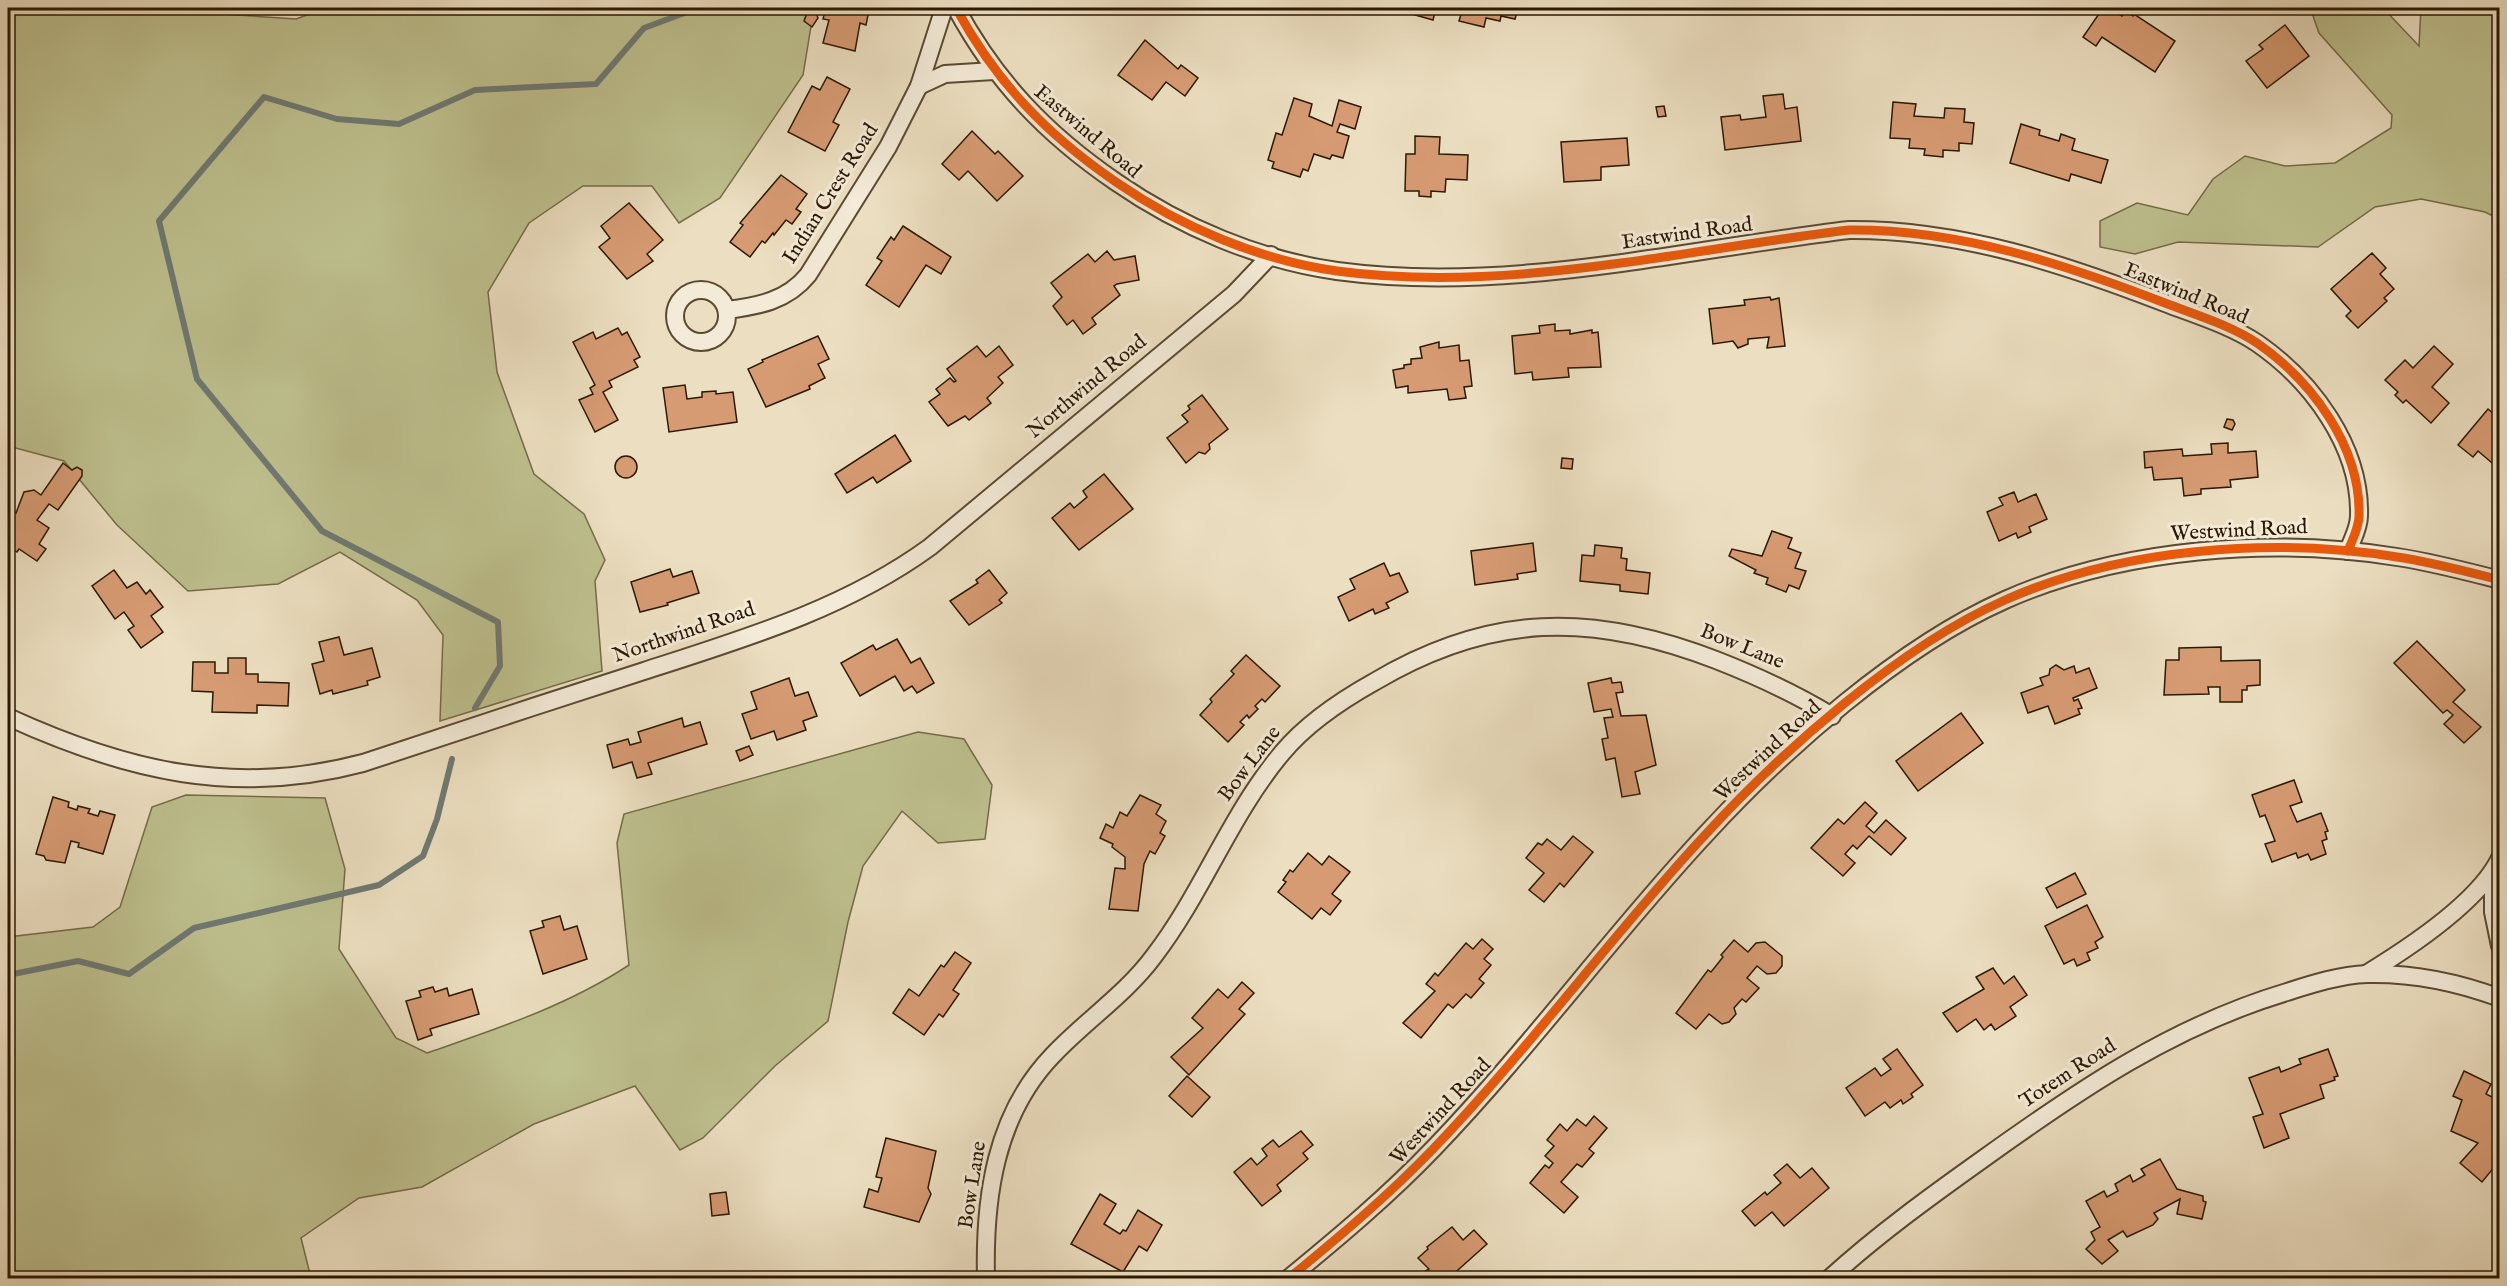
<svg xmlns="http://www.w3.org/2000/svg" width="2507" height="1286" viewBox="0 0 2507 1286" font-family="'IM FELL English',serif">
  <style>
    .green { fill: #bec08e; stroke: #746c48; stroke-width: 1.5 }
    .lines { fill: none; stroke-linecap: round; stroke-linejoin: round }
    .stream { stroke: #6f7972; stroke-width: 6 }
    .building { fill: #d79b73; stroke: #2b1802; stroke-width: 1.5 }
    .minor-casing { stroke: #5b4a32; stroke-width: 20 }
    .minor { stroke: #f3ead7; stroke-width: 16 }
    .cycleway-casing { stroke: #f3ead7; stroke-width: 13 }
    .cycleway { stroke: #e8590c; stroke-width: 9 }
    .labels { text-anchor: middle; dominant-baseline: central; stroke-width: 6; stroke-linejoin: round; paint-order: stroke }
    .street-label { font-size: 21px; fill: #2b1802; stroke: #f3ead7 }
  </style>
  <rect width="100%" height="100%" fill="#ecdfc1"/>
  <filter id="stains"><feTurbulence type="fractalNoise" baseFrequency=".00333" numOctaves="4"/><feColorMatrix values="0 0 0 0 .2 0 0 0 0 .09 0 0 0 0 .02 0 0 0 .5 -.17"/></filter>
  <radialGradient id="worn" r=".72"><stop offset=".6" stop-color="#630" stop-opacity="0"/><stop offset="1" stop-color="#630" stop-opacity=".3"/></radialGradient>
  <!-- green -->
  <g class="green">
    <path d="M8 8H196L207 13 296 19 327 8H814L803 75 720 198 679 223 652 186H583L529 223 488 292 497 372 534 474 584 514 605 560 595 581 602 671 440 721 443 635 417 600 340 552 278 584 188 591 117 525 64 461 8 446Z"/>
    <path d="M2321 8H2383L2419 46 2421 8H2499V219L2485 212 2421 199 2375 207 2318 247 2178 242 2135 254 2100 247V221L2137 203 2188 215 2213 179 2245 156 2285 166 2335 163 2391 128 2392 115 2319 33 2312 13Z"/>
    <path d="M918 732 964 739 992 785 985 839 938 843 902 811 863 866 848 922 828 1021 775 1066 703 1138 680 1150 635 1086 534 1124 422 1187 359 1198 301 1238 311 1278H8V937L93 927 120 907 152 807 186 795 325 798 345 869 339 949 396 1038 427 1053C496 1029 567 1006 629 965L617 843 624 814Z"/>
  </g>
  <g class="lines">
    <!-- stream -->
    <g class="stream">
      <path d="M475 708 500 666 498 622 322 531 197 379 159 221 264 97 337 119 399 124 475 90 596 84 644 28 698 8"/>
      <path d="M8 975 78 961 129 974 194 928 379 885 423 856 437 819 452 759"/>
    </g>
  </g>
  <!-- building -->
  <g class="building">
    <path d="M802 8 815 10 818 18 812 27 804 21 807 13 801 12Z"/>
    <path d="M826 8H861L869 10 866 25 860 23 855 51 823 43 829 20 823 19Z"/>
    <path d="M1410 8H1436L1433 20 1408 13Z"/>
    <path d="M1448 8H1518L1515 19 1501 16 1500 21 1486 18 1484 27 1459 21 1462 11Z"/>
    <path d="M2103 8H2109L2122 16 2126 11 2133 16 2134 14 2175 41 2155 72 2102 37 2096 46 2083 37Z"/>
    <path d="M2285 25 2309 56 2267 88 2246 61 2263 49 2259 45Z"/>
    <path d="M1145 40 1178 69 1181 65 1198 78 1185 96 1166 82 1152 100 1118 75Z"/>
    <path d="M827 77 850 89 833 122 839 125 825 151 788 132 812 86 820 90Z"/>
    <path d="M1783 94 1785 109 1797 107 1801 141 1725 150 1721 117 1740 115 1741 120 1766 117 1763 96Z"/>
    <path d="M1294 98 1312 104 1309 116 1332 126 1339 100 1361 107 1355 129 1340 124 1337 132 1349 136 1343 158 1332 155 1330 159 1314 154 1308 171 1303 169 1300 177 1272 168 1274 162 1268 160 1276 133 1282 135Z"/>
    <path d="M1893 102 1916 104 1914 116 1944 118 1945 108 1965 109 1964 122 1974 123 1972 144 1959 143V151L1943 150V157L1924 155 1925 149 1909 148 1910 139 1890 138Z"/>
    <path d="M1664 106 1666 116 1658 117 1656 107Z"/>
    <path d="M2021 124 2040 130 2039 135 2059 141 2061 134 2075 139 2072 150 2108 160 2101 183 2071 174 2069 181 2010 163Z"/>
    <path d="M972 131 995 154 998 151 1023 176 997 201 968 171 959 180 942 164Z"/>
    <path d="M1415 136 1440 137 1439 154 1468 155 1467 180 1446 179 1445 192 1431 191V197L1419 196V191H1405L1406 154H1415Z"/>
    <path d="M1627 138 1629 165 1601 167V180L1564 182 1561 142Z"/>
    <path d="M781 175 807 194 796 209 801 212 792 224 786 220 774 235 773 233 765 243 762 241 750 257 730 242 743 225 740 223Z"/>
    <path d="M629 203 663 240 647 254 653 261 627 279 599 247 610 238 601 226Z"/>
    <path d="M903 226 951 257 941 274 926 265 899 307 866 285 882 261 877 258 891 237 894 240Z"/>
    <path d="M1107 251 1114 260 1135 256 1139 280 1117 284 1114 286 1120 295 1092 318 1096 324 1083 334 1073 320 1067 325 1053 306 1062 297 1051 283 1088 254 1095 262Z"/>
    <path d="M2372 253 2386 268 2380 274 2394 289 2384 298 2387 301 2358 328 2346 316 2351 311 2331 289Z"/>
    <path d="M1770 297 1771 300 1779 298 1785 346 1767 348 1769 337 1748 339V344L1738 348 1733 341 1713 344 1709 309 1745 305 1744 300Z"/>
    <path d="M1555 324V331L1570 330V334L1592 330V333L1598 332 1601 367 1568 368 1569 377 1533 380 1532 372 1515 374 1512 336 1540 333 1539 326Z"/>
    <path d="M618 328 622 335 627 332 640 357 634 360 638 367 609 381 612 387 603 392 618 420 595 432 579 400 593 394 590 388 595 385 573 342 593 332 596 339Z"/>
    <path d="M818 336 829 359 818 364 825 378 809 386 810 389 766 407 748 369 763 362 762 360Z"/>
    <path d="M1439 342V348L1459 345 1460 361 1469 360 1472 386 1464 387 1466 398 1449 400 1447 389 1408 393V386L1396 388 1393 370 1404 368V365L1411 364V359L1422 358 1420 347Z"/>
    <path d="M977 346 986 357 999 346 1013 365 998 377 1003 383 987 398 991 403 969 420 965 416 948 426 929 402 940 394 936 389 950 378 954 382 956 381 947 369Z"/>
    <path d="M2434 346 2453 364 2432 387 2449 403 2431 423 2406 400 2403 403 2395 395 2398 392 2385 380 2405 360 2413 368Z"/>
    <path d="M685 385 687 399 702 397V392L716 391V394L733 392 737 422 669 432 663 388Z"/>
    <path d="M1202 395 1228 429 1209 444 1210 449 1205 454 1199 452 1186 463 1167 438 1188 422 1182 415 1190 409 1188 406Z"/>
    <path d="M2488 409 2500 419 2498 468 2478 451 2473 457 2458 445Z"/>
    <path d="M2227 419 2233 420 2235 424 2232 430 2224 427Z"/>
    <path d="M895 435 911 461 877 483 873 477 847 493 835 474Z"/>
    <path d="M2228 443V453L2256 451 2258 477 2230 480 2231 487 2201 489V494L2184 496 2182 478 2154 480 2152 467 2145 468 2144 452 2182 449 2183 456 2212 454 2211 444Z"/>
    <circle cx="626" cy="467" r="11"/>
    <path d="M1562 458 1573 459 1572 469 1561 468Z"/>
    <path d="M63 463 72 470 77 467 82 470V476L58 510 49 504 37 520 49 528 39 544 46 549 37 561 19 549 17 552 8 546V501L14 506 11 509 16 513 24 492 34 490 41 495Z"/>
    <path d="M1104 474 1133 509 1079 550 1052 518 1070 503 1074 508 1087 497 1083 491Z"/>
    <path d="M2014 492 2018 502 2036 494 2047 519 2029 527 2031 532 2018 538 2016 533 1999 541 1987 512 2003 505 1999 498Z"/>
    <path d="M1772 531 1792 538 1788 548 1801 553 1795 568 1806 571 1799 589 1789 585 1786 592 1766 584 1768 578 1754 573 1756 570 1729 556 1732 549 1762 556Z"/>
    <path d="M1533 543 1536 571 1517 574 1518 579 1475 585 1471 551Z"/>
    <path d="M1595 545 1622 548 1621 558 1627 559 1626 570 1650 573 1648 594 1620 591V585L1580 581 1582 555 1594 556Z"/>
    <path d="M1384 563 1390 576 1399 573 1408 592 1386 603 1389 608 1375 614 1373 609 1349 621 1338 597 1355 589 1350 579Z"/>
    <path d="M670 569 673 577 692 571 699 593 667 603 668 605 640 612 631 582Z"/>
    <path d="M114 570 127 588 137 582 146 594 150 590 163 607 151 616 163 632 141 648 128 630 134 626 124 612 115 619 92 586Z"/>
    <path d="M989 570 1007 593 999 600 1002 603 969 625 950 601 978 583 976 580Z"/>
    <path d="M339 637 344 655 372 648 380 677 367 681 368 685 333 694 332 690 320 694 312 664 324 661 319 642Z"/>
    <path d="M897 639 911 663 920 658 934 683 917 693 912 686 904 691 895 676 860 696 841 663 873 645 876 650Z"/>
    <path d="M2417 641 2465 690 2453 702 2481 727 2464 743 2444 724 2453 715 2447 710 2443 713 2394 663Z"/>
    <path d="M2221 647V661L2260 660V685L2247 686V690H2242V702H2220V687H2208L2209 694 2164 695 2166 660H2179V648Z"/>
    <path d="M1246 655 1280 686 1265 702 1262 699 1255 706 1258 709 1249 718 1247 715 1240 722 1244 725 1228 742 1200 715 1212 702 1210 699 1234 674 1231 671Z"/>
    <path d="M228 658H246V674H258V682L289 683 288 706 257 705V713L212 712 213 692 192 691 193 662H215V673H228Z"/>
    <path d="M2056 665 2064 670 2074 666 2076 673 2089 668 2097 688 2073 698 2074 701 2078 699 2082 708 2078 709 2080 714 2055 724 2048 706 2028 713 2021 693 2043 685 2040 678 2049 675 2050 669Z"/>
    <path d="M789 678 795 696 808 692 817 716 803 721 806 730 777 740 774 731 751 739 742 714 757 709 751 692Z"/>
    <path d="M1611 678 1612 683 1621 682 1623 692 1616 693 1621 716 1646 715 1656 765 1635 772 1640 794 1622 797 1615 758 1606 760 1602 739 1608 738 1604 718 1613 717 1611 709 1594 712 1588 683Z"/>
    <path d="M1961 713 1983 743 1918 791 1896 761Z"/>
    <path d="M682 718 684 727 700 722 707 744 648 763 652 774 637 778 632 762 613 768 607 745 628 739 630 745 641 742 638 732Z"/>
    <path d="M749 746 753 755 740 761 736 751Z"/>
    <path d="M2294 780 2302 802 2290 806 2297 822 2321 813 2328 831 2325 832 2327 839 2322 841 2326 854 2311 860 2308 854 2298 858 2296 853 2272 862 2265 844 2275 841 2265 815 2260 817 2252 795Z"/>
    <path d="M1140 795 1161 805 1156 814 1166 821 1160 833 1165 836 1155 854 1150 851 1144 864 1138 911 1109 909 1115 868 1125 869V857L1112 847 1113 844 1100 838 1106 824 1113 828 1120 812 1127 816Z"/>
    <path d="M53 797 69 802 68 807 77 810 78 806 90 809 88 813 98 816 100 811 115 815 103 854 78 847 79 843 71 841 65 863 46 860 44 856 36 854Z"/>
    <path d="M1865 802 1877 813 1866 826 1874 833 1886 820 1906 838 1891 855 1869 836 1857 849 1853 845 1845 854 1855 863 1843 876 1811 848 1838 819 1844 824Z"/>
    <path d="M1573 836 1593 852 1564 887 1560 883 1544 902 1529 890 1544 873 1526 858 1538 843 1542 845 1547 839 1561 850Z"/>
    <path d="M1308 853 1322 865 1329 856 1350 872 1332 894 1341 901 1330 915 1321 908 1312 919 1278 892 1286 882 1283 880 1290 870 1293 872Z"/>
    <path d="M2075 873 2086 894 2057 908 2046 888Z"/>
    <path d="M2087 905 2103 937 2095 942 2098 948 2087 953 2090 960 2077 966 2074 959 2064 964 2045 926Z"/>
    <path d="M560 916 564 930 577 926 587 959 543 974 530 931 544 927 542 921Z"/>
    <path d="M1482 939 1493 949 1484 959 1491 965 1479 979 1484 983 1471 998 1466 994 1453 1008 1448 1004 1421 1038 1403 1023 1435 991 1426 984 1435 973 1438 976 1466 943 1473 949Z"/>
    <path d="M1734 940 1748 952 1756 943 1765 942 1782 956V966L1776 973 1767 974 1757 966 1747 978 1759 988 1746 1002 1742 999 1734 1008 1736 1014 1729 1022 1722 1024 1709 1014 1696 1029 1676 1013 1708 970 1711 972 1723 957 1721 955Z"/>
    <path d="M955 952 971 963 953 990 959 994 943 1017 939 1014 924 1035 893 1013 909 989 919 996 941 965 944 967Z"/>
    <path d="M1993 968 2004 984 2014 976 2027 995 2010 1007 2016 1016 1995 1030 1991 1024 1984 1030 1976 1019 1957 1032 1943 1013 1984 989 1976 977Z"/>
    <path d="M1242 982 1254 993 1239 1009 1245 1014 1189 1075 1171 1057 1203 1028 1192 1018 1218 989 1228 998Z"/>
    <path d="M433 987 435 992 447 988 449 996 472 989 479 1014 430 1029 432 1035 418 1040 406 1001 421 997 419 991Z"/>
    <path d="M1897 1049 1923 1085 1911 1094 1913 1097 1903 1104 1901 1100 1890 1108 1885 1102 1865 1116 1846 1088 1875 1068 1881 1076 1891 1069 1883 1059Z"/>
    <path d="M2328 1049 2338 1076 2334 1077 2335 1080 2320 1085 2324 1098 2280 1114 2289 1138 2264 1148 2253 1117 2263 1114 2249 1078 2279 1067 2281 1072 2298 1065 2301 1064 2299 1059Z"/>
    <path d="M2464 1071 2491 1084 2486 1094 2500 1101V1139L2495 1151 2500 1160 2482 1182 2460 1163 2478 1143 2451 1131 2462 1100 2453 1096Z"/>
    <path d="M1187 1076 1210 1097 1192 1117 1169 1096Z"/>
    <path d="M1594 1116 1607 1128 1589 1149 1594 1153 1582 1167 1577 1164 1561 1182 1578 1197 1564 1213 1530 1183 1545 1165 1549 1168 1553 1163 1545 1156 1554 1146 1547 1140 1560 1124 1567 1131 1577 1119 1586 1126Z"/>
    <path d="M1301 1131 1313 1145 1303 1153 1308 1159 1277 1185 1281 1191 1262 1206 1234 1172 1251 1158 1257 1165 1267 1156 1262 1149 1273 1140 1279 1147Z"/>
    <path d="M886 1138 936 1151 928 1188 931 1194 919 1222 864 1207 869 1189 878 1192 882 1178 876 1177Z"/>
    <path d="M2160 1159 2177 1189 2203 1196V1201L2206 1202 2202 1219 2177 1214 2180 1199 2154 1213 2158 1219 2153 1225 2127 1237 2123 1231 2108 1240 2118 1251 2102 1264 2086 1249 2095 1240 2091 1232 2100 1227 2086 1201 2104 1191 2107 1197 2118 1191 2115 1184 2130 1175 2133 1182 2145 1175 2141 1169Z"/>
    <path d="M1787 1164 1800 1178 1812 1168 1829 1188 1784 1226 1772 1212 1755 1226 1742 1211 1765 1192 1767 1195 1781 1183 1774 1175Z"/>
    <path d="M726 1192 729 1214 712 1216 710 1194Z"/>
    <path d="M1100 1194 1116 1204 1104 1224 1120 1234 1123 1230 1126 1231 1138 1210 1162 1225 1147 1251 1139 1246 1123 1272 1071 1244Z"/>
    <path d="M1452 1227 1463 1240 1474 1230 1487 1244 1449 1278H1413L1429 1269 1418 1258 1428 1249 1427 1247Z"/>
    <path d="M1682 1272 1687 1278H1676Z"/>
  </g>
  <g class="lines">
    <!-- minor casing -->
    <g class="minor-casing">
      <g id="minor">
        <path d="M956 8C996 82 1046 134 1116 182 1181 227 1259 260 1337 271 1507 294 1681 250 1849 230 1959 229 2064 264 2165 303 2196 315 2230 325 2257 343 2312 381 2361 447 2359 516 2359 528 2352 540 2348 551"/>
        <path d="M919 86 945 74 994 71"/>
        <circle cx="701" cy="316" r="26"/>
        <path d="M727 310C758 306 787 301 808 275L888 147 919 86 944 8"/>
        <path d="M8 717C126 771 235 797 363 763 457 732 550 701 644 671 743 639 845 609 930 547L1234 294 1271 255"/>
        <path d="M2493 871V912L2500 946"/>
        <path d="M2366 974C2407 949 2479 902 2500 858"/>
        <path d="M986 1278C984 1198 995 1115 1053 1055 1085 1021 1126 994 1154 956 1203 892 1230 815 1282 753 1307 723 1340 701 1374 682 1490 613 1592 612 1716 660 1757 676 1794 693 1832 716"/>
        <path d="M1289 1278C1339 1237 1389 1195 1434 1148 1530 1048 1611 936 1705 835 1783 750 1899 647 2005 600 2122 548 2272 537 2397 557 2431 562 2465 571 2500 580"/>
        <path d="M1830 1278C1877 1235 1931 1196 1983 1159 2079 1090 2173 1026 2287 992 2312 984 2340 975 2367 974 2412 973 2457 982 2500 998"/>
      </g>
    </g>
    <!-- minor -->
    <use href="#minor" class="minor"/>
    <!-- cycleway casing -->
    <g class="cycleway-casing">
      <g id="cycleway">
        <path d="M956 8C996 82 1046 134 1116 182 1181 227 1259 260 1337 271 1507 294 1681 250 1849 230 1959 229 2064 264 2165 303 2196 315 2230 325 2257 343 2312 381 2361 447 2359 516 2359 528 2352 540 2348 551"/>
        <path d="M1289 1278C1339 1237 1389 1195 1434 1148 1530 1048 1611 936 1705 835 1783 750 1899 647 2005 600 2122 548 2272 537 2397 557 2431 562 2465 571 2500 580"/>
      </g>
    </g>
    <!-- cycleway -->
    <use href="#cycleway" class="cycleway"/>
  </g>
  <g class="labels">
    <!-- street labels -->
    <g class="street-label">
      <text transform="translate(1087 132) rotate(40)">Eastwind Road</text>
      <text transform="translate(831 194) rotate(-58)">Indian Crest Road</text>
      <text transform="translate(1687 234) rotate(-8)">Eastwind Road</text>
      <text transform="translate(2186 294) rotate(22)">Eastwind Road</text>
      <text transform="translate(1087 387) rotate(-40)">Northwind Road</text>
      <text transform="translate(2239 531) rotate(-3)">Westwind Road</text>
      <text transform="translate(684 633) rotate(-19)">Northwind Road</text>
      <text transform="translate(1742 647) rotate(22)">Bow Lane</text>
      <text transform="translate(1768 751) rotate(-43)">Westwind Road</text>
      <text transform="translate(1250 764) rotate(-53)">Bow Lane</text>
      <text transform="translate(2068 1074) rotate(-33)">Totem Road</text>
      <text transform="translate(1441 1112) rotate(-47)">Westwind Road</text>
      <text transform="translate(973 1185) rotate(-81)">Bow Lane</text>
    </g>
  </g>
  <!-- margin -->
  <rect width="2507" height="1286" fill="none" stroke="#ecdfc1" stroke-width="30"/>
  <rect x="9" y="9" width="2489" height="1268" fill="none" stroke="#2b1802" stroke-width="3"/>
  <rect x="15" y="15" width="2477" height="1256" fill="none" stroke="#2b1802" stroke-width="1.5"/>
  <rect width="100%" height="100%" filter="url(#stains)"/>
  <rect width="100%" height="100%" fill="url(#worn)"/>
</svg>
